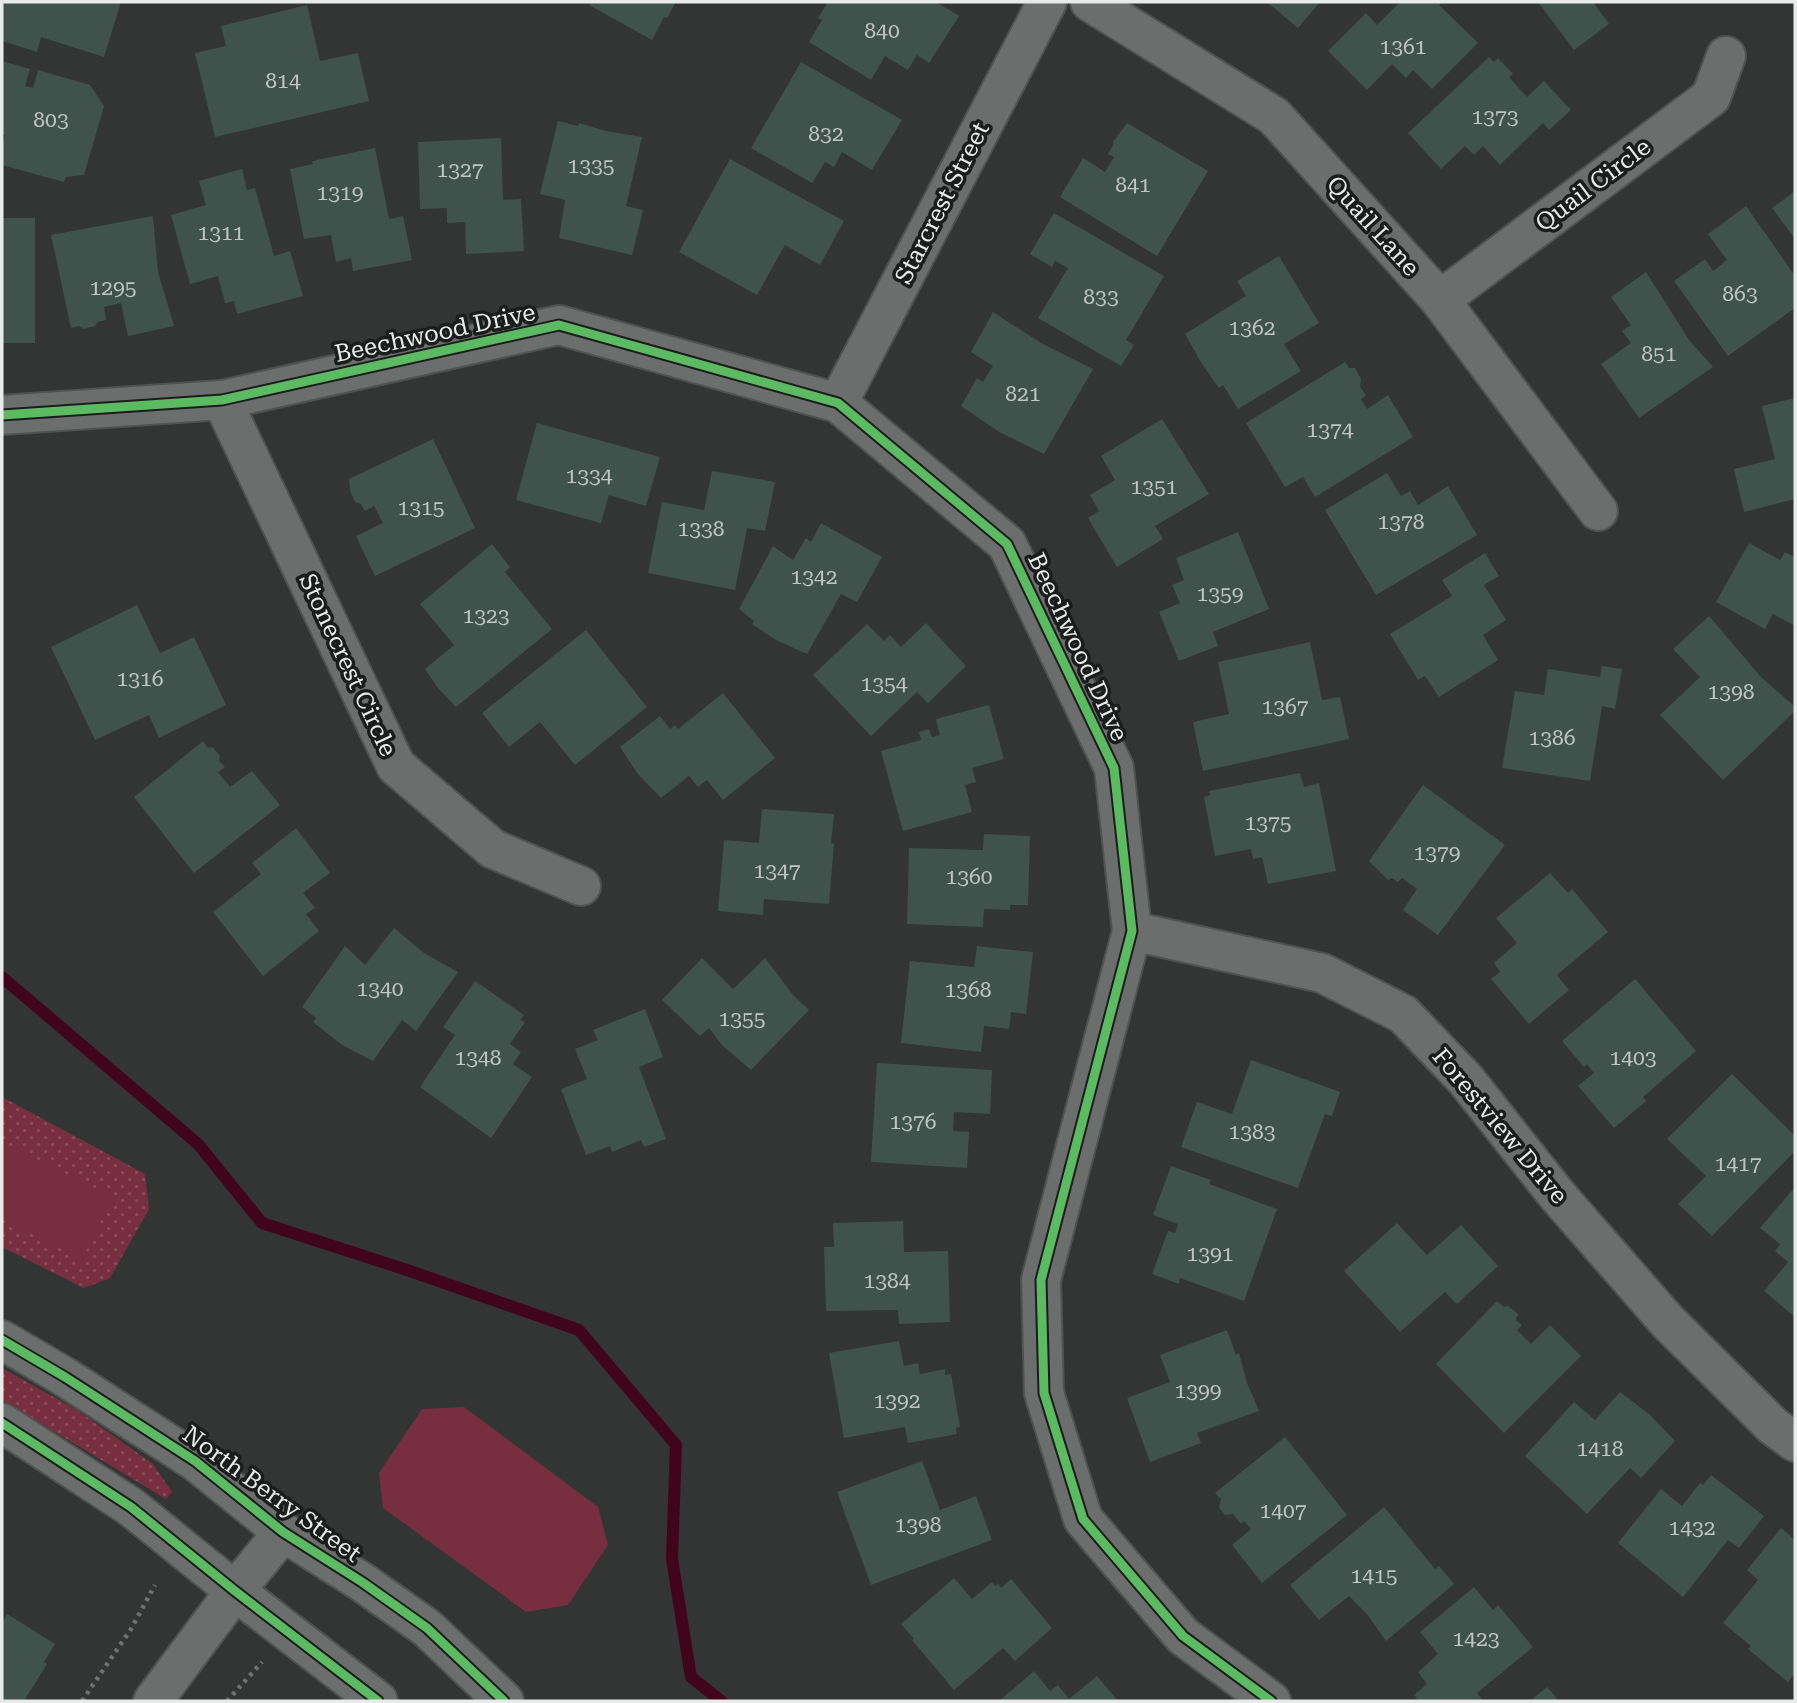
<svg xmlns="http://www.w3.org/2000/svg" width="1797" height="1703" viewBox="0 0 1797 1703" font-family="'Roboto Serif',serif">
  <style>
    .grass { fill: url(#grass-dots) }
    .pitch { fill: #772e41 }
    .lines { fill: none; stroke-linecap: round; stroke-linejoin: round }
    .stream { stroke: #41051b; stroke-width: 12 }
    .building { fill: #3f524c }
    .minor-casing { stroke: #505251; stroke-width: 42 }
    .path { stroke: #707170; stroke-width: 4.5; stroke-dasharray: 3.5 5; stroke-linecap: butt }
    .minor { stroke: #6c6e6d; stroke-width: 38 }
    .cycleway-casing { stroke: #1b1d1c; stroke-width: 13 }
    .cycleway { stroke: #5cba63; stroke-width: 9 }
    .labels { text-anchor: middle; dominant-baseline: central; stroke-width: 7; stroke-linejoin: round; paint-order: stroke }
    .number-label { font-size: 21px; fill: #bec5c2 }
    .street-label { font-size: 24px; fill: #e8ebe9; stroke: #1b1d1c }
  </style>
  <defs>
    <pattern id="grass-dots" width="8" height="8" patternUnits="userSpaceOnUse" patternTransform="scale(1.75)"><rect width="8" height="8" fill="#772e41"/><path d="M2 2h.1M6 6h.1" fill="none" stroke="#8a4c5c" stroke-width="1.8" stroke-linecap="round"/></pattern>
  </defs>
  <rect width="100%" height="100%" fill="#323534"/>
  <!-- grass -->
  <g class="grass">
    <path d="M2 1097 145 1174 149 1209 110 1278 84 1288 2 1247Z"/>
    <path d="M2 1368 77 1410 153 1464 172 1492 166 1499 2 1400Z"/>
  </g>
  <!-- pitch -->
  <g class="pitch">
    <path d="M2 1142 113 1197 82 1259 2 1219Z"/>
    <path d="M464 1407 598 1507 608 1545 568 1605 526 1612 383 1508 379 1473 422 1409Z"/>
  </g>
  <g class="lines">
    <!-- stream -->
    <path class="stream" d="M2 977 198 1144 262 1223 410 1271 579 1330 676 1445 672 1559 691 1677 721 1701"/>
  </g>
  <!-- building -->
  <g class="building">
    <path d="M2 2H121L104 57 41 37 37 52 2 41Z"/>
    <path d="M591 2H676L667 18 664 17 652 40 589 5Z"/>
    <path d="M828 2H936L959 16 929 63 917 55 908 70 885 56 871 80 809 42 822 20 818 18Z"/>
    <path d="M1267 2H1320L1298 28Z"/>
    <path d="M1400 2H1442L1439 5 1478 43 1432 89 1413 70 1406 78 1392 64 1367 90 1328 51 1366 13 1377 25Z"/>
    <path d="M1538 2H1593L1609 24 1574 50Z"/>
    <path d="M307 5 320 61 358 53 369 101 215 137 195 53 226 46 221 26Z"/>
    <path d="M1489 57 1494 62 1498 58 1513 74 1509 77 1527 97 1544 81 1571 110 1549 130 1543 123 1500 165 1483 146 1474 155 1465 146 1441 169 1408 133Z"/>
    <path d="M2 61 30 69 25 86 33 88 38 70 90 85 104 106 84 175 66 177 64 182 2 165V148L5 135 2 134Z"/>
    <path d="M801 62 902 120 872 170 842 152 834 167 825 162 812 183 751 148Z"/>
    <path d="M558 121 578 126 579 123 606 131 642 137 626 206 643 210 632 255 559 238 565 200 540 194Z"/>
    <path d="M1127 123 1208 171 1157 256 1060 197 1083 158 1105 172 1114 157 1108 154 1113 145V142Z"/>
    <path d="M501 138 503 200 521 199 524 251 466 254 465 222 447 223V208L420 209 418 142Z"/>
    <path d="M375 148 389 219 403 216 412 260 353 271 351 258 336 262 331 235 304 239 290 169 313 164 312 161Z"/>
    <path d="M730 159 844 221 820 265 785 245 757 295 679 252Z"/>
    <path d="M242 169 247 190 255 188 274 256 290 251 303 296 237 314 234 301 225 303 218 276 190 284 171 215 206 205 199 181Z"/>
    <path d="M1795 191V239L1772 208Z"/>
    <path d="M1746 206 1795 276V308L1728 356 1674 281 1705 259 1713 271 1727 260 1708 234Z"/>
    <path d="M1054 213 1164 276 1126 340 1134 345 1121 366 1038 318 1068 268 1055 261 1052 267 1030 254Z"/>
    <path d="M153 216 158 272 174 326 128 336 121 303 104 307 106 320 97 322 95 326 83 329 79 326 71 328 51 235Z"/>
    <rect x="2" y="218" width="33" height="125"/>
    <path d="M1279 256 1319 323 1284 344 1301 371 1238 409 1223 385 1219 388 1202 364 1185 334 1246 296 1237 281Z"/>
    <path d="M1646 272 1689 340 1713 367 1639 418 1601 364 1631 343 1622 331 1631 325 1611 297Z"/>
    <path d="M993 312 1041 343 1093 369 1044 454 999 432 961 406 977 378 983 382 993 366 971 352Z"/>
    <path d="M1345 362 1349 368H1355L1361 379 1360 386 1366 396 1361 399 1367 409 1388 395 1413 437 1315 497 1303 477 1285 487 1246 423Z"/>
    <path d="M1795 398V499L1744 512 1734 469 1775 459 1762 406Z"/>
    <path d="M1162 419 1209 494 1155 526 1163 539 1117 567 1088 518 1099 511 1090 495 1115 480 1101 456Z"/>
    <path d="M537 423 660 457 646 506 609 495 601 523 516 500Z"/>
    <path d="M433 439 475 528 375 576 356 536 383 523 374 506 365 511 361 504 355 502 350 491 349 479Z"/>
    <path d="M712 471 775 482 765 531 747 528 735 590 648 573 662 502 704 510Z"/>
    <path d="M1387 473 1401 496 1410 491 1418 505 1448 486 1477 535 1376 595 1325 510Z"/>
    <path d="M821 523 882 557 857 602 841 594 807 654 776 640 752 624 754 621 739 609 773 546 793 560 806 538 811 542Z"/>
    <path d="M1238 532 1269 609 1213 632 1218 646 1179 661 1159 612 1180 603 1172 585 1184 580 1176 558Z"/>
    <path d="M1749 543 1780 560 1785 552 1795 557V626L1773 614 1765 629 1716 602Z"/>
    <path d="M492 544 510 567 505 572 552 629 456 707 438 688 425 669 454 645 420 604Z"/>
    <path d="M1485 553 1499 576 1484 585 1506 620 1483 635 1498 660 1439 697 1425 676 1418 680 1390 634 1452 596 1442 580Z"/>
    <path d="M137 605 160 653 194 637 226 705 159 738 149 715 95 740 51 647Z"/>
    <path d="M1709 616 1761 677 1795 707V711L1723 780 1660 715 1700 677 1673 649Z"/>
    <path d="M926 623 966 666 928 703 917 692 871 736 813 675 867 624 884 641 890 635 901 647Z"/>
    <path d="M586 630 647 707 575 765 540 722 509 747 482 713Z"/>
    <path d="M1310 642 1322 700 1340 697 1349 739 1203 771 1193 722 1229 714 1218 662Z"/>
    <path d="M1602 666 1622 669 1615 709 1602 706 1590 781 1502 768 1515 691 1544 695 1548 669 1600 677Z"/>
    <path d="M723 693 775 758 723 800 707 780 698 787 689 776 661 798 637 773 620 747 660 716 670 729 675 725 678 729Z"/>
    <path d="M989 705 1004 759 972 768 976 782 965 785 972 812 903 831 881 751 921 740 919 732 929 729 932 737 940 735 936 719Z"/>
    <path d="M203 741 208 748 213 747 220 756 219 761 225 767 218 772 230 787 252 771 280 805 194 873 134 797Z"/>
    <path d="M1300 773 1304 787 1319 783 1336 871 1268 884 1262 857 1253 859 1251 849 1215 856 1204 797 1210 795 1209 791Z"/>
    <path d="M1423 785 1505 845 1438 935 1403 910 1417 889 1402 878 1398 882 1392 878 1388 880 1369 861Z"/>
    <path d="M762 809 834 814 831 843 834 844 829 904 764 899 763 915 718 911 724 840 759 843Z"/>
    <path d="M296 828 330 873 303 893 315 908 306 914 319 931 263 976 213 912 261 874 252 863Z"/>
    <path d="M984 834 1030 836 1028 905H1010V910L984 909 983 927 907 924 909 848 983 850Z"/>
    <path d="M1550 873 1568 893 1572 889 1608 932 1557 975 1569 990 1529 1024 1491 979 1500 972 1494 963 1517 943 1496 918Z"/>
    <path d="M394 928 424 953 458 972 416 1031 402 1020 373 1061 342 1045 313 1022 316 1018 302 1007 345 946 365 965Z"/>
    <path d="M977 946 1033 952 1026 1014 1011 1012 1009 1029 984 1026 981 1052 901 1043 910 961 974 967Z"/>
    <path d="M702 958 733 989 765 958 794 996 809 1010 751 1070 722 1045 709 1028 700 1036 662 1000Z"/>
    <path d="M1635 979 1696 1051 1643 1097 1646 1101 1614 1128 1578 1086 1594 1073 1587 1064 1584 1067 1562 1041Z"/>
    <path d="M475 981 524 1015 520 1020 525 1022 510 1044 521 1052 513 1064 532 1077 491 1138 420 1087 455 1035 443 1027Z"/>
    <path d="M645 1009 663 1057 639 1067 666 1139 644 1147 641 1140 612 1152 610 1146 586 1155 561 1089 587 1079 575 1049 598 1040 593 1030Z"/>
    <path d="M1251 1060 1340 1092 1332 1116 1325 1114 1298 1188 1181 1147 1197 1102 1232 1114Z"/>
    <path d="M877 1063 992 1070 990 1114 954 1112 953 1131 969 1132 967 1168 871 1162Z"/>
    <path d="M1732 1074 1795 1136V1151L1712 1236 1678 1204 1706 1176 1667 1139Z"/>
    <path d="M1171 1166 1211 1180 1209 1184 1277 1209 1244 1301 1180 1278 1179 1284 1152 1274 1168 1231 1175 1233 1178 1224 1153 1215Z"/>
    <path d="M1795 1187V1317L1764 1291 1788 1262 1775 1251 1780 1244 1760 1228Z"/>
    <path d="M903 1221 904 1252 948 1251 950 1322 899 1324 898 1310 826 1311 824 1247H834L833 1223Z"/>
    <path d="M1397 1223 1427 1255 1461 1225 1498 1266 1457 1304 1445 1292 1400 1332 1344 1271Z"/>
    <path d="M1497 1301 1504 1307 1508 1306 1518 1314 1516 1320 1522 1325 1517 1330 1531 1344 1550 1325 1581 1356 1504 1433 1436 1364Z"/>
    <path d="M1227 1330 1236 1355 1239 1353 1247 1383 1259 1411 1197 1433 1201 1443 1150 1462 1127 1398 1170 1382 1160 1355Z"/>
    <path d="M899 1341 904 1366 918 1363 920 1374 945 1369V1375L951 1374 960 1427 956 1428 957 1434 908 1443 905 1427 844 1438 829 1353Z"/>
    <path d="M1620 1392 1649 1414 1675 1441 1641 1478 1630 1468 1587 1514 1525 1456 1574 1402 1595 1420Z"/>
    <path d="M1285 1437 1347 1515 1262 1583 1232 1545 1251 1529 1244 1521 1241 1524 1233 1514 1225 1515 1219 1508 1221 1499 1215 1493Z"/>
    <path d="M922 1461 940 1510 976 1496 992 1540 871 1585 837 1492Z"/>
    <path d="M1711 1475 1764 1516 1739 1548 1728 1540 1683 1597 1618 1543 1661 1489 1682 1506 1700 1483 1703 1485Z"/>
    <path d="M1384 1507 1435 1569 1439 1566 1454 1584 1386 1641 1367 1614 1349 1596 1319 1620 1290 1585Z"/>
    <path d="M1781 1528 1795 1540V1673L1788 1682 1748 1649 1751 1646 1723 1623 1758 1580 1747 1570Z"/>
    <path d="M954 1578 972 1599 992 1582 995 1586 998 1584 1001 1588 1011 1579 1052 1628 1015 1661 1003 1648 954 1690 912 1640 914 1639 901 1624Z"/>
    <path d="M1474 1587 1493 1610 1498 1605 1533 1647 1477 1693 1483 1701H1419L1414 1695 1427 1684 1418 1672 1438 1654 1420 1632Z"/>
    <path d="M7 1614 55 1644 44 1662 47 1664 24 1701H2V1623Z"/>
    <path d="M1034 1671 1050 1691 1058 1685 1069 1699 1097 1676 1118 1701H999Z"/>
    <path d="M1547 1687 1559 1701H1530Z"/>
  </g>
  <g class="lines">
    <!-- minor casing -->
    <g class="minor-casing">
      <g id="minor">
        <path d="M1090 2 1274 116 1440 300 1598 511"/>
        <path d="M1440 300 1711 97 1726 56"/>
        <path d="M222 400 396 766 493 849 581 886"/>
        <path d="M838 403 1047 2"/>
        <path d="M2 415 222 400 559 325 838 403 1007 544 1114 768 1132 931 1041 1280 1044 1393 1083 1519 1183 1636 1271 1701"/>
        <path d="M1132 931 1322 973 1403 1014 1466 1080 1557 1195 1667 1321 1773 1426 1795 1442"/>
        <path d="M2 1340 65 1377 195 1461 283 1532 362 1582 427 1628 504 1701"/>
        <path d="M2 1423 131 1507 235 1591 378 1701"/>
        <path d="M153 1701 235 1591 283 1532"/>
      </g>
    </g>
    <!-- path -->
    <g class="path">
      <path d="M82 1701 131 1629 155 1585"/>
      <path d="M227 1701 262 1662"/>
    </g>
    <!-- minor -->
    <use href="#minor" class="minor"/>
    <!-- cycleway casing -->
    <g class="cycleway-casing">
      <g id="cycleway">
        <path d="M2 415 222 400 559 325 838 403 1007 544 1114 768 1132 931 1041 1280 1044 1393 1083 1519 1183 1636 1271 1701"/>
        <path d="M2 1340 65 1377 195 1461 283 1532 362 1582 427 1628 504 1701"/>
        <path d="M2 1423 131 1507 235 1591 378 1701"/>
      </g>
    </g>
    <!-- cycleway -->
    <use href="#cycleway" class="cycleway"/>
  </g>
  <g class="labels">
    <!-- number labels -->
    <g class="number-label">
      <text x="882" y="31">840</text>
      <text x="1403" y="47">1361</text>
      <text x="283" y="81">814</text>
      <text x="1495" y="117">1373</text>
      <text x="51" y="120">803</text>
      <text x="826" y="134">832</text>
      <text x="591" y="166">1335</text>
      <text x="460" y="170">1327</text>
      <text x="1133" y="185">841</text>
      <text x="340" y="193">1319</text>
      <text x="221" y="233">1311</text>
      <text x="113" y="288">1295</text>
      <text x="1740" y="294">863</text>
      <text x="1101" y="297">833</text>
      <text x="1252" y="328">1362</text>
      <text x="1659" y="354">851</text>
      <text x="1023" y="394">821</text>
      <text x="1330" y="430">1374</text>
      <text x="589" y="476">1334</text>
      <text x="1154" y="487">1351</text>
      <text x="421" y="508">1315</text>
      <text x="1401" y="522">1378</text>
      <text x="701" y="529">1338</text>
      <text x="814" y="577">1342</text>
      <text x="1220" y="594">1359</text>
      <text x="486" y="616">1323</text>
      <text x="140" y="679">1316</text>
      <text x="884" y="684">1354</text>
      <text x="1731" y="692">1398</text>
      <text x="1285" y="707">1367</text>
      <text x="1552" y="738">1386</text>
      <text x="1268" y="823">1375</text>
      <text x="1437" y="853">1379</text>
      <text x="777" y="871">1347</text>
      <text x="969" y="877">1360</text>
      <text x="380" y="989">1340</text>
      <text x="968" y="990">1368</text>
      <text x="742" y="1019">1355</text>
      <text x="478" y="1058">1348</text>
      <text x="1633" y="1058">1403</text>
      <text x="913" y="1122">1376</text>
      <text x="1252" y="1132">1383</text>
      <text x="1738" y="1164">1417</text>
      <text x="1210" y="1254">1391</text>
      <text x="887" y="1281">1384</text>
      <text x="1198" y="1391">1399</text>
      <text x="897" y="1401">1392</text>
      <text x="1600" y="1449">1418</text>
      <text x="1283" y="1511">1407</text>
      <text x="918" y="1525">1398</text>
      <text x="1692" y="1528">1432</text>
      <text x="1374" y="1576">1415</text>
      <text x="1476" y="1639">1423</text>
    </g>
    <!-- street labels -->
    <g class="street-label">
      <text transform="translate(1593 185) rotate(-37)">Quail Circle</text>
      <text transform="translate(942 203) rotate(-63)">Starcrest Street</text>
      <text transform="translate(1373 226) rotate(48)">Quail Lane</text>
      <text transform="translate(435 333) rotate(-12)">Beechwood Drive</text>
      <text transform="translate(1078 647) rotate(65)">Beechwood Drive</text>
      <text transform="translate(348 665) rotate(65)">Stonecrest Circle</text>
      <text transform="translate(1500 1126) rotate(50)">Forestview Drive</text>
      <text transform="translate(272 1494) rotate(36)">North Berry Street</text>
    </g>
  </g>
  <!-- border -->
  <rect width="1797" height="1703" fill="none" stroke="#e8ebe9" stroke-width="7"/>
</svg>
